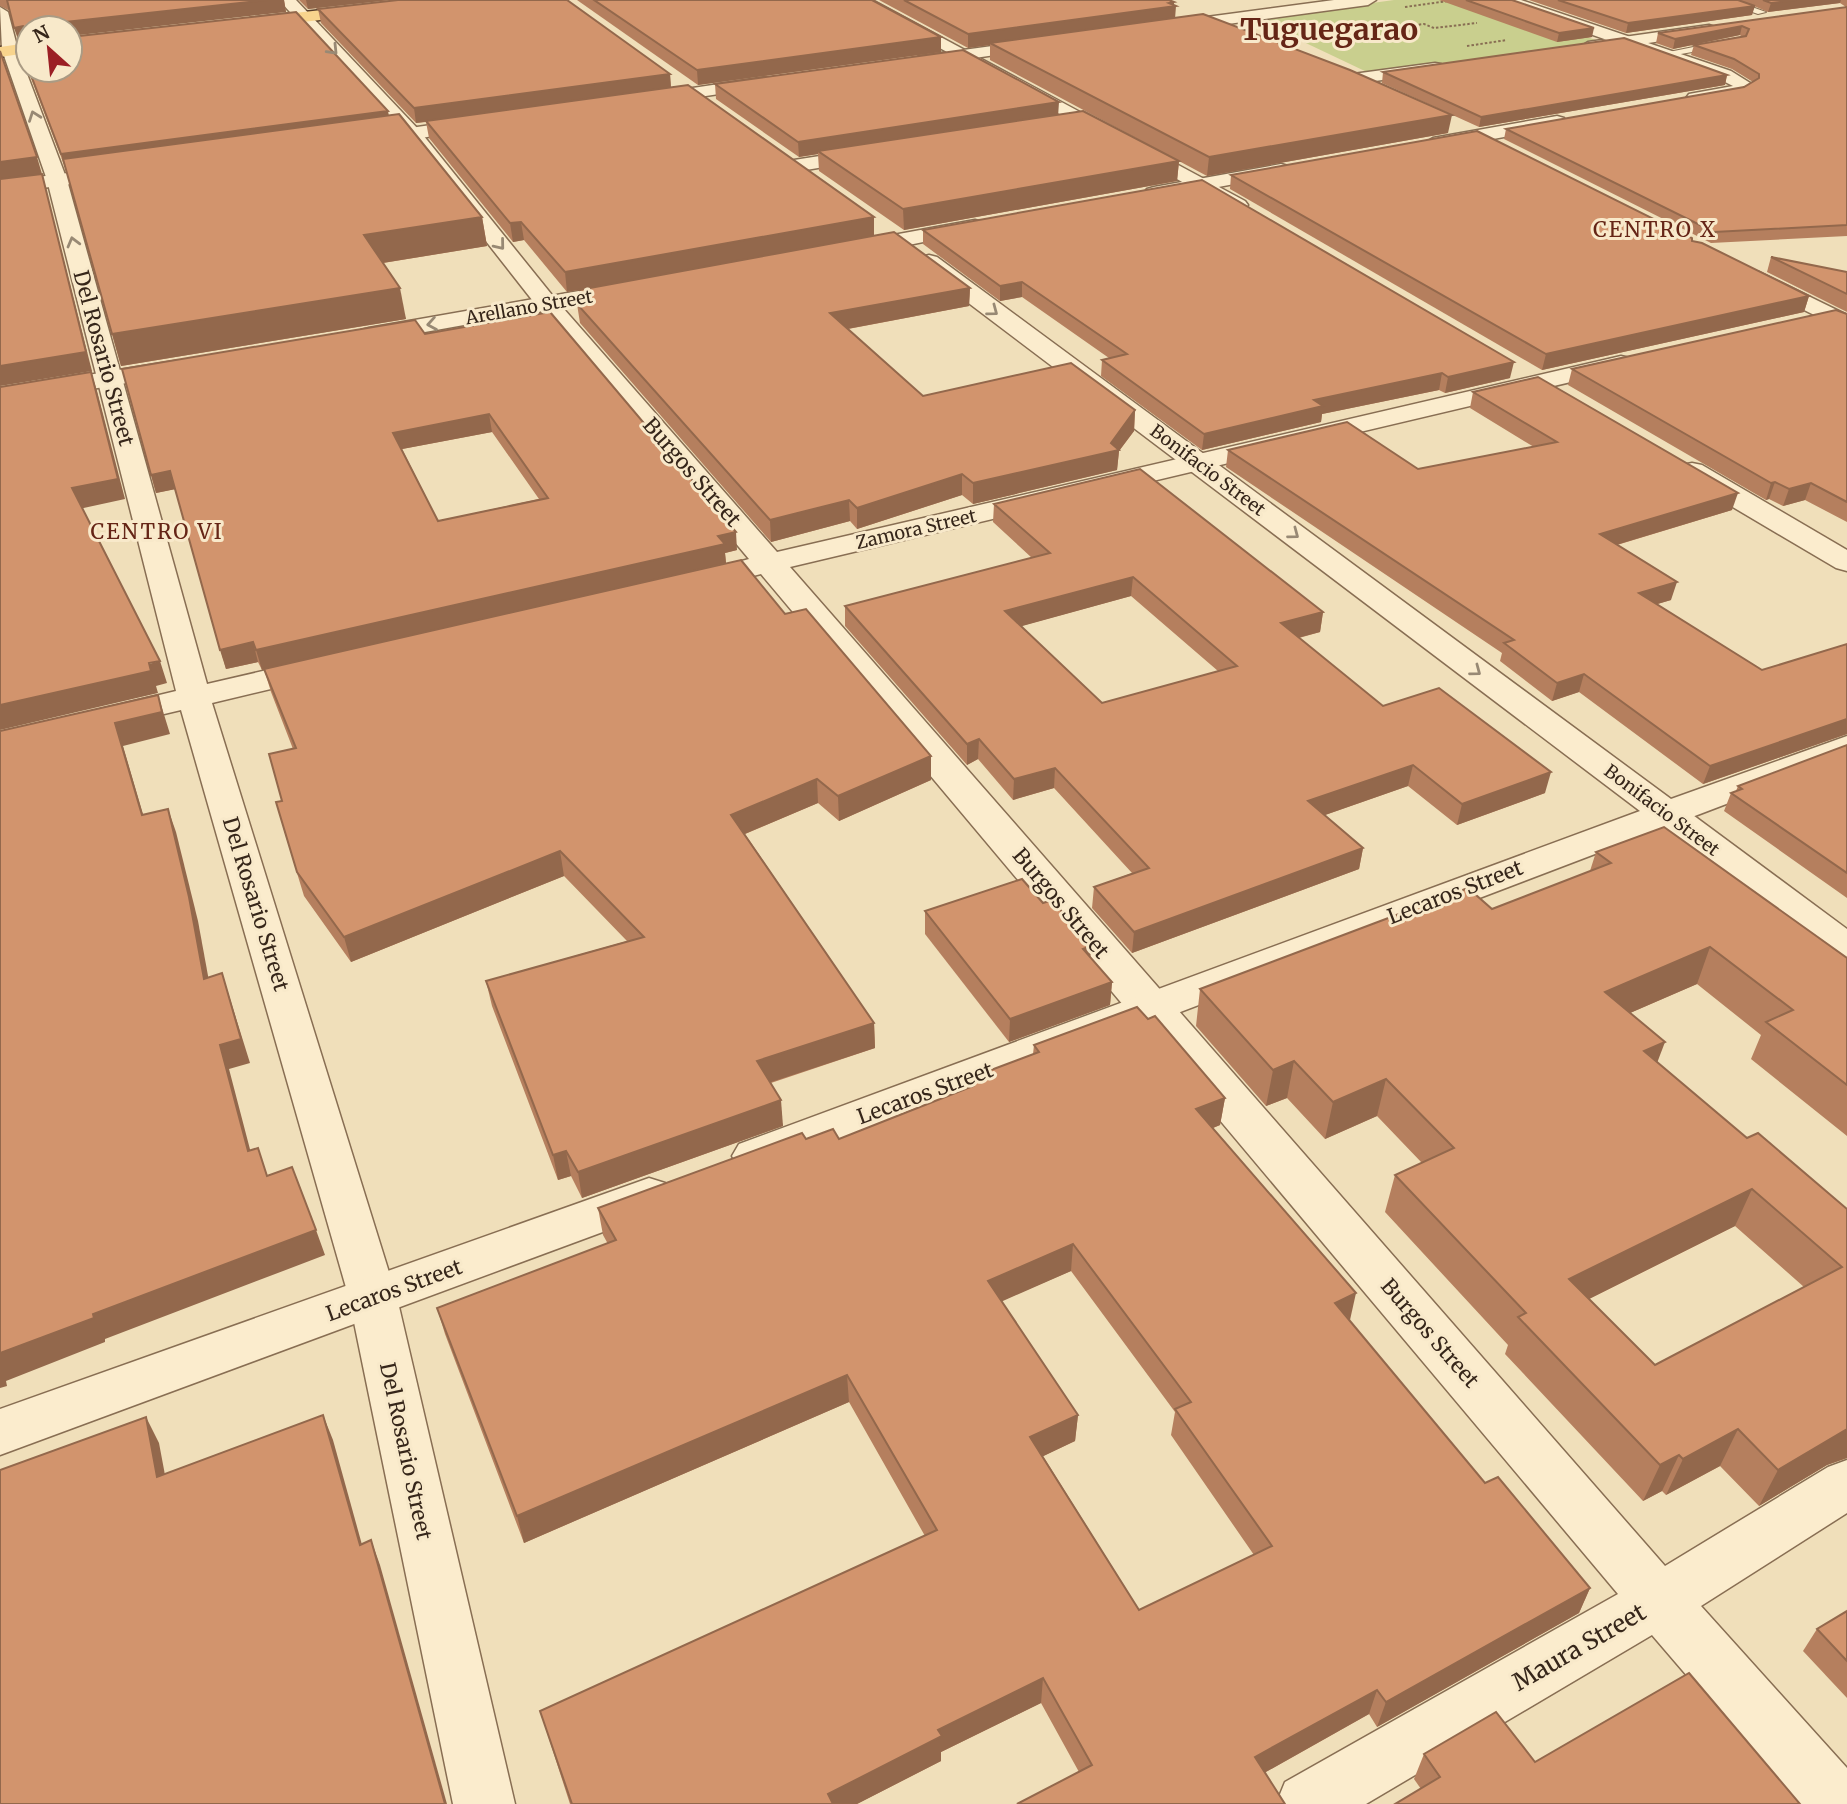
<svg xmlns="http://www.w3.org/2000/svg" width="1847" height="1804" viewBox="0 0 1847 1804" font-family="Merriweather,serif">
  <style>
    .green { fill: #c9cf8e }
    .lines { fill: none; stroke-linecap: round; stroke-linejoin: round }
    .service-casing { stroke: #886e53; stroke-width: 2 }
    .minor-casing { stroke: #886e53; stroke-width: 3 }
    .tertiary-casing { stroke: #886e53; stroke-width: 3 }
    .primary-casing { stroke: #553c29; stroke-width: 3 }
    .path { stroke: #886e53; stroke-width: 2; stroke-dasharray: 2.5 2; stroke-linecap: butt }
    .service { fill: #fbeccd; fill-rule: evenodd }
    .minor { fill: #fbeccd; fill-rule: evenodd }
    .tertiary { fill: #fbeccd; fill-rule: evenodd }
    .primary { fill: #f8d48d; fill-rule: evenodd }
    .wall { fill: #b57f5e; fill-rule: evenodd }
    .shaded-wall { fill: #93684c }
    .building { fill: #d2946d; stroke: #93684c; stroke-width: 2; fill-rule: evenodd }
    .oneway { stroke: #988974 }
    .labels { text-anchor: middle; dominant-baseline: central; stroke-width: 6; stroke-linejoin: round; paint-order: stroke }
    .far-street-label { font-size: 18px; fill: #36261a; stroke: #f8e9ca }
    .far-quarter-label { font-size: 21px; letter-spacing: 2px; fill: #652516; stroke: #f8e9ca }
    .street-label { font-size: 21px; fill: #36261a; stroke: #f8e9ca }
    .near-street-label { font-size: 24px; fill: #36261a; stroke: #f8e9ca }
    .far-town-label { font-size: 30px; font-weight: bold; fill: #652516; stroke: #f8e9ca }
  </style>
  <rect width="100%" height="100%" fill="#f0dfba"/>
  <!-- green -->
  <path class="green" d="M1394 0H1484L1601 42 1369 73 1255 19Z"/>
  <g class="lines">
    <!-- service casing -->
    <g class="service-casing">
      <g id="service">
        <path d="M1718 0H1732L1766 12 1758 14Z"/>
        <path d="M1723 41 1726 42V46L1664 57 1659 54Z"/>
      </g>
    </g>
    <!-- minor casing -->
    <g class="minor-casing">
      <g id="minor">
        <path d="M279 0H296L419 130 556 300 777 552 1621 356 1630 358 1633 363 1630 368 790 567 1665 1566 1828 1467 1847 1460V1513L1701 1606 1847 1768V1804H1797L1652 1635 1366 1804H1276L1285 1782 1618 1594 761 574 749 577 738 574 734 568 738 562 749 559 540 310 405 138Z"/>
        <path d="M853 0H872L1245 201 1248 205 1245 209H1231Z"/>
        <path d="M0 7 8 12 18 50 67 180 207 684 319 658 330 661 335 668 330 675 212 703 397 1298 515 1804H453L349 1298 181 710 109 727 97 724 92 717 97 710 176 691 47 180 2 50Z"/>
        <path d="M1709 25 1715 27 1717 30 1715 33 1588 52 1580 47 1588 42Z"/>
        <path d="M1435 63 1441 64 1444 68 1441 72 1353 84 1344 79 1353 74Z"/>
        <path d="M871 148 878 150 881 154 878 158 794 172 784 166 794 160Z"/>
        <path d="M1692 463 1702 465 1847 550V571L1836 568 1682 477 1678 471 1682 465Z"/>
        <path d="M1665 801 1678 804 1847 929V962L1833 958 1652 820 1647 812 1652 804Z"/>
      </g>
    </g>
    <!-- tertiary casing -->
    <g class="tertiary-casing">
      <g id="tertiary">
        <path d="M1334 0H1376L1368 5 1169 32 1161 27 1169 22Z"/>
        <path d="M1498 0H1521L1731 71 1755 86 1746 94 1695 103 1689 102 1686 98 1689 94 1733 86 1719 79 1501 3Z"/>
        <path d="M1044 39 1050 41 1052 44 1050 47 919 66 911 61 919 56Z"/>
        <path d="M766 77 775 82 772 86 646 105 637 100 646 95Z"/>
        <path d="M1557 116 1564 118 1566 122 1564 126 1433 150 1423 144 1433 138Z"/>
        <path d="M479 118 486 120 488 124 486 128 362 147 353 141 362 135Z"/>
        <path d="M1281 164 1288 166 1291 170 1288 174 1154 199 1147 197 1144 193 1147 189 1154 187Z"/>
        <path d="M121 166 128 168 131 172 128 176 0 194V182Z"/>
        <path d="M975 220 982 222 986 226 982 230 855 256 847 254 844 249 847 244 855 242Z"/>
        <path d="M929 255 937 257 1671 799 1847 736V758L771 1168 755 1173 739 1168 732 1156 739 1144 1640 811 921 267 918 262 921 257Z"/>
        <path d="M1759 272 1847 315V331L1751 284 1748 279 1751 274Z"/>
        <path d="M630 282 638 284 641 289 638 294 369 342 361 340 357 335 361 330 369 328Z"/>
        <path d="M175 361 184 363 187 368 184 373 0 405V389Z"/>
        <path d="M649 1178 665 1183 672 1196 665 1209 0 1455V1409Z"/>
      </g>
    </g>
    <!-- primary casing -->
    <g class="primary-casing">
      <g id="primary">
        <path d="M412 0H461L453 5 250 28 242 23 250 18Z"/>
        <path d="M28 43V53L0 57V47Z"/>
      </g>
    </g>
    <!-- path -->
    <g class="path">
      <path d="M1405 7 1455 0"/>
      <path d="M1388 32 1407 30"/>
      <path d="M1416 33 1400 27 1424 24 1434 28 1477 23"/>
      <path d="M1467 46 1507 40"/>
    </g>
    <!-- service -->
    <use href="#service" class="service"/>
    <!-- minor -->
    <use href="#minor" class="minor"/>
    <!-- tertiary -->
    <use href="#tertiary" class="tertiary"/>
    <!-- primary -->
    <use href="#primary" class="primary"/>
  </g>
  <!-- wall -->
  <g class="wall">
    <path d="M0 0H284L286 12 28 28V69L10 11 0 6Z"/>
    <path d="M299 0H390L308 9Z"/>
    <path d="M577 0H872L941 52 698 85Z"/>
    <path d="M879 0H1169L1174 5 1175 18 1448 133 1207 176 990 60V45L968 48Z"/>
    <path d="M1439 0H1512L1592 37 1557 42Z"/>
    <path d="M1529 0H1847V236L1711 243 1504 139 1506 129 1744 87 1753 82 1732 69 1691 55 1694 45 1742 37 1740 35 1673 49 1656 43 1658 33 1846 7 1840 3 1768 12 1754 6 1752 15 1626 33Z"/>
    <path d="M318 9 670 74 671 88 874 217V235L970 288 969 306 848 329 923 396 1135 410 1134 431 1119 451 1117 470 973 504 962 495 857 529 850 521 771 542 580 323 577 304 581 303 579 290 567 292 524 240 513 242 429 138 426 122 416 123 321 23Z"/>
    <path d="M28 70H70L389 116 482 217 487 246 383 263 406 319 121 366 66 170Z"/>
    <path d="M1383 72 1727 75 1725 85 1479 127 1382 83Z"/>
    <path d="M715 84 1058 115 1179 161 1177 181 904 230 819 171 818 154 799 157 716 99Z"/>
    <path d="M1231 175 1692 241 1809 296 1804 312 1542 370 1230 189Z"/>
    <path d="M923 230 1510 378 1445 393 1439 390 1322 414 1321 422 1202 450 1101 376 1102 360 1109 358 1022 297 1000 301 923 244Z"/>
    <path d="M1771 257 1847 272V312L1767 272Z"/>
    <path d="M1847 314V522L1805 500 1783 506 1769 499 1766 500 1568 385 1572 369Z"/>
    <path d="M425 334 737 550 725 553 726 563 785 614 931 756V780L839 821 818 803 745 834 874 1023 875 1048 771 1083 783 1126 582 1198 571 1176 558 1180 492 1006 486 981 627 941 564 876 351 962 304 896 283 827 282 801 293 749 271 692 264 669 262 670 258 662 226 669 175 489 156 493 151 475ZM492 432 539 499 438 521 402 449Z"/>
    <path d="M1473 392 1732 510 1617 545 1671 600 1657 604 1762 670 1847 644V734L1703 784 1579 692 1552 701 1500 661 1502 653 1226 467 1228 450 1418 469 1534 447 1470 408Z"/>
    <path d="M994 504 1323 612 1320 632 1299 638 1383 706 1545 793 1457 825 1408 786 1325 815 1363 848 1359 869 1132 953 1092 908 1094 887 1132 873 1054 788 1013 800 978 759 967 765 845 626V606L1032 558 993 522ZM1131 596 1218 671 1102 703 1021 626Z"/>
    <path d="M1847 745V898L1724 811 1731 793 1736 791 1738 786Z"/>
    <path d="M1596 852 1847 958V1136L1751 1059 1761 1035 1697 984 1630 1013 1657 1062 1747 1138 1847 1209V1458L1827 1465 1759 1506 1720 1466 1666 1495 1662 1491 1643 1501 1505 1354 1508 1345 1385 1212 1395 1175 1422 1163 1377 1116 1325 1139 1287 1098 1266 1106 1196 1026 1200 989 1492 909 1590 871ZM1735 1226 1804 1287 1655 1365 1589 1299Z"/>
    <path d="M925 911 1090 957 1112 982 1110 1005 1009 1042 925 934Z"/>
    <path d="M1148 1019 1225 1098 1220 1125 1213 1128 1349 1320 1485 1483 1590 1588 1579 1613 1377 1727 1369 1714 1264 1773 1079 1772 1041 1703 941 1752V1761L857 1804H570L540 1711 925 1536 849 1402 524 1543 445 1334 437 1308 608 1244 603 1235 598 1208 806 1139H839L967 1089V1079L1033 1054 1034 1045ZM1071 1271 1175 1412 1171 1435 1254 1555 1139 1610 1043 1456 1075 1441 1078 1415 1001 1301Z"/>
    <path d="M1847 1611V1698L1803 1651 1817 1629Z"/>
    <path d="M1424 1754 1535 1762 1421 1789 1414 1779Z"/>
  </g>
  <!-- shaded-wall -->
  <g class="shaded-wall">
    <path d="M267 0H284L286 12 70 36V28H65L66 22Z"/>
    <path d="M306 0H390L308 9Z"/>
    <path d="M1796 0H1841L1840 3 1768 12 1771 3Z"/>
    <path d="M1174 2V6H1176L1175 19 990 43V45L968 48V34Z"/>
    <path d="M1755 6 1752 15 1626 33 1628 23Z"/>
    <path d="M23 26 28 40 19 42 14 28Z"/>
    <path d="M1742 26 1740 35 1673 49 1675 39Z"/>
    <path d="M1594 28 1592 37 1557 42 1559 33Z"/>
    <path d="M941 37V52L698 85 697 70Z"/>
    <path d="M670 74 671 89 416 123 414 108Z"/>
    <path d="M1727 75 1725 85 1479 127 1481 117Z"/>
    <path d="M1059 102 1058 117 818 151V154L799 157 798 142Z"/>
    <path d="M388 111 391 127 66 170 61 154Z"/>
    <path d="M1452 115 1448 133 1207 176 1209 157Z"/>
    <path d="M37 157 42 174 0 179V162Z"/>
    <path d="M1179 161 1177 181 904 230 903 209Z"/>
    <path d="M42 174 92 371 0 386V366Z"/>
    <path d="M482 217 487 246 370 265 364 235Z"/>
    <path d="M874 217V236L567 292 565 272Z"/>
    <path d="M521 222 524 240 513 242 510 223Z"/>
    <path d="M1022 282V297L1000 301V286Z"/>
    <path d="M400 288 406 319 121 366 112 334Z"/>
    <path d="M970 288 969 306 831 332 830 313Z"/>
    <path d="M1809 296 1804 312 1542 370 1546 354Z"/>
    <path d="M1514 362 1510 378 1445 393 1448 377Z"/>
    <path d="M91 372 97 391 125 499 79 509 72 488Z"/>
    <path d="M1442 373 1439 390 1322 414 1321 422 1202 450 1204 434 1314 400Z"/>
    <path d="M1135 410 1134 431 1119 451 1117 470 973 504V483L1111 443Z"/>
    <path d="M489 414 492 432 397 450 393 433Z"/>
    <path d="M170 471 176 489 156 493 151 475Z"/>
    <path d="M962 474V495L857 529V508Z"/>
    <path d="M1775 482 1769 499 1766 500 1771 483Z"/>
    <path d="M1811 483 1805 500 1783 506 1789 489Z"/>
    <path d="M1738 493 1732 510 1596 551 1600 534Z"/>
    <path d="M849 500 850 521 771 542 770 520Z"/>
    <path d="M736 532 737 550 725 553 726 563 262 670 256 650Z"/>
    <path d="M1133 577 1131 596 1004 631 1005 611Z"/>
    <path d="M1677 582 1671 600 1634 611 1639 593Z"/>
    <path d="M1323 612 1320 632 1278 643 1281 623Z"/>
    <path d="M253 642 258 662 226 669 220 650Z"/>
    <path d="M160 661 167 683 156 686 158 693 0 730V705Z"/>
    <path d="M1584 674 1579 692 1552 701 1557 683Z"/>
    <path d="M158 695 170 734 123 746 150 838 142 815 115 723Z"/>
    <path d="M1847 719V734L1703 784 1710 766Z"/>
    <path d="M979 739 978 759 967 765V744Z"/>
    <path d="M931 756V780L839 821 838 796Z"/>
    <path d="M1413 765 1408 786 1305 822 1308 801Z"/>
    <path d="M1055 768 1054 788 1013 800 1014 779Z"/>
    <path d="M1551 772 1545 793 1457 825 1462 804Z"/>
    <path d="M817 779 818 803 733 839 731 815Z"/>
    <path d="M168 809 176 832 198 921 213 1003 204 979Z"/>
    <path d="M1363 848 1359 869 1132 953 1134 932Z"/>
    <path d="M560 851 564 876 351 962 344 937Z"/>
    <path d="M1091 946 1090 969 1083 949Z"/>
    <path d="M1710 947 1697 984 1593 1029 1605 992Z"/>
    <path d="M222 973 250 1063 229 1069 257 1176 248 1151 220 1045Z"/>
    <path d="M1112 982 1110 1005 1009 1042 1010 1019Z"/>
    <path d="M874 1023 875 1048 759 1086 757 1061Z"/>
    <path d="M1665 1042 1651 1079 1644 1051Z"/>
    <path d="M1294 1061 1287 1098 1266 1106 1273 1070Z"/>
    <path d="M1386 1079 1377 1116 1325 1139 1333 1102Z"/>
    <path d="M1225 1098 1220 1125 1193 1136 1196 1109Z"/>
    <path d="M781 1100 783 1126 582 1198 578 1172Z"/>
    <path d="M566 1151 571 1176 558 1180 553 1155Z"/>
    <path d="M1752 1189 1735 1226 1555 1316 1569 1279Z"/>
    <path d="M316 1230 325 1255 105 1339V1342L6 1381 7 1386 0 1388V1353L93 1314Z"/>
    <path d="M1073 1244 1071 1271 987 1308 988 1281Z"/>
    <path d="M1356 1293 1350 1320 1335 1303Z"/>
    <path d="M847 1375 849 1402 524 1543 517 1516Z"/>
    <path d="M323 1415 333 1440 369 1570 360 1545Z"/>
    <path d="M1078 1415 1075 1441 1029 1463 1030 1437Z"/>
    <path d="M146 1417 159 1443 170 1502 157 1477Z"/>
    <path d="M1738 1429 1720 1466 1666 1495 1683 1459Z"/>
    <path d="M1847 1429V1458L1827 1465 1759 1506 1778 1470Z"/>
    <path d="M1679 1455 1662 1491 1643 1501 1660 1465Z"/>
    <path d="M371 1540 380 1565 447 1804H445Z"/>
    <path d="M1590 1588 1579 1613 1377 1727 1386 1702Z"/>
    <path d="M1043 1678 1041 1703 941 1752V1761L857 1804H829L828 1794 938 1730Z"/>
    <path d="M1377 1690 1369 1714 1248 1782 1255 1757Z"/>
  </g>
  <!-- building -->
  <g class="building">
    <path d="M7 0H267L66 22 65 28H28V66L19 42 26 40V29L23 26 14 28Z"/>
    <path d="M398 0H567L670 74 414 108 318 9Z"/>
    <path d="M594 0H872L941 37 697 70Z"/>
    <path d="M904 0H1169L1174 2 1169 3 1176 6 968 34Z"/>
    <path d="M1466 0H1512L1594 28 1559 33Z"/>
    <path d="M1558 0H1738L1755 6 1628 23Z"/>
    <path d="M1763 0H1796L1771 3Z"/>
    <path d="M1847 7V225L1714 232 1506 129 1744 87 1759 78V74L1734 59 1694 45 1746 36 1749 29 1742 26 1675 39 1658 33Z"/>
    <path d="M296 12 388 111 61 154 29 70H70V37Z"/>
    <path d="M1203 14 1350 70 1452 115 1209 157 990 43Z"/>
    <path d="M1624 38 1727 75 1481 117 1383 72Z"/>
    <path d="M963 50 1059 102 798 142 715 84Z"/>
    <path d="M0 51 37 157 0 162Z"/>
    <path d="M688 85 874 217 565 272 521 222 510 223 426 121Z"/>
    <path d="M1083 111 1179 161 903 209 818 151Z"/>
    <path d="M399 114 482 217 364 235 400 288 112 334 63 159Z"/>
    <path d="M1477 131 1692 238V241L1702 243 1809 296 1546 354 1231 175Z"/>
    <path d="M42 174 86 352 0 366V179Z"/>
    <path d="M1202 180 1514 362 1448 377 1442 373 1314 400 1323 406 1204 434 1102 360 1127 354 1022 282 1000 286 923 230Z"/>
    <path d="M894 232 970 288 830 313 923 396 1071 363 1135 410 1111 443 1119 450 973 483 962 474 857 508 849 500 770 520 577 304 590 302 579 290Z"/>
    <path d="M1771 257 1847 272V294Z"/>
    <path d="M1836 310 1847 314V502L1811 483 1789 489 1775 482 1771 483 1572 369Z"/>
    <path d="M550 312 736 532 718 536 725 544 256 650 253 642 220 650 170 471 151 475 122 369 415 320 425 334ZM489 414 548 498 438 521 393 433Z"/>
    <path d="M91 372 118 479 72 488 160 661 149 663 151 671 0 705V387Z"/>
    <path d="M1538 377 1738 493 1600 534 1677 582 1639 593 1762 670 1847 644V719L1710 766 1584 674 1557 683 1504 643 1514 640 1228 450 1347 422 1418 469 1557 442 1473 392Z"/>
    <path d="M1140 469 1323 612 1281 623 1383 706 1439 688 1551 772 1462 804 1413 765 1308 801 1363 848 1134 932 1094 887 1149 868 1055 768 1014 779 979 739 967 744 845 606 1050 553 994 504ZM1133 577 1237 666 1102 703 1005 611Z"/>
    <path d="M741 560 785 614 806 609 931 756 838 796 817 779 731 815 874 1023 757 1061 781 1100 578 1172 566 1151 553 1155 486 981 644 937 560 851 344 937 297 872 276 802 282 801 269 754 296 748 264 669Z"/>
    <path d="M158 695 162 712 115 723 142 815 168 809 189 897 204 979 222 973 241 1039 220 1045 248 1151 258 1148 267 1176 292 1167 316 1230 93 1314 94 1318 0 1353V731Z"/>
    <path d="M1847 745V873L1731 793 1742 789 1738 786Z"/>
    <path d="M1664 827 1847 958V1085L1766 1022 1793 1010 1710 947 1605 992 1665 1042 1644 1051 1747 1138 1758 1133 1847 1209V1429L1778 1470 1738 1429 1683 1459 1679 1455 1660 1465 1518 1317 1526 1313 1395 1175 1454 1148 1386 1079 1333 1102 1294 1061 1273 1070 1200 989 1468 888 1492 909 1611 863 1596 852ZM1752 1189 1842 1267 1655 1365 1569 1279Z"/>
    <path d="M1022 879 1043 903 1052 900 1091 946 1083 949 1112 982 1010 1019 925 911Z"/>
    <path d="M1137 1007 1148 1019 1155 1016 1225 1098 1196 1109 1356 1293 1335 1303 1485 1483 1498 1477 1590 1588 1386 1702 1377 1690 1255 1757 1285 1804H1017L1092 1765 1043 1678 938 1730 942 1736 828 1794 833 1804H572L540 1711 937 1530 847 1375 517 1516 437 1308 616 1240 598 1208 802 1133 806 1139 833 1129 839 1139 973 1086 967 1079 1039 1052 1034 1045ZM1073 1244 1191 1402 1175 1409 1272 1546 1139 1610 1030 1437 1078 1415 988 1281Z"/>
    <path d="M323 1415 360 1545 371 1540 445 1804H0V1470L146 1417 157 1477Z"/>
    <path d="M1847 1611V1661L1817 1629Z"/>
    <path d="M1689 1673 1800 1804H1395L1440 1777 1424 1754 1496 1712 1535 1762Z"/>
  </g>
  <!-- one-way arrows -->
  <defs><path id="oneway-chevron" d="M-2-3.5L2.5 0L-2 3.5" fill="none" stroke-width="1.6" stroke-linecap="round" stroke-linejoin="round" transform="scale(1.75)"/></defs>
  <g class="oneway">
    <use href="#oneway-chevron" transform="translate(333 50) rotate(46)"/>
    <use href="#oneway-chevron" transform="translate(34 116) rotate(-110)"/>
    <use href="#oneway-chevron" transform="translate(73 242) rotate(-105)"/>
    <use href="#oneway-chevron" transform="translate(500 245) rotate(51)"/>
    <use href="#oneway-chevron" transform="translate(993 311) rotate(37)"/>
    <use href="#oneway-chevron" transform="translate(432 324) rotate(170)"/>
    <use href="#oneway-chevron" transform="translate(1294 534) rotate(37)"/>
    <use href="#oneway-chevron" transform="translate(1476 671) rotate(37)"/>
  </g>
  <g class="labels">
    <!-- far-street labels -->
    <g class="far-street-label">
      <text transform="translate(529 307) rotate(-10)">Arellano Street</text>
      <text transform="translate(1208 470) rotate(37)">Bonifacio Street</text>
      <text transform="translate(916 529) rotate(-13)">Zamora Street</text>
      <text transform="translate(1662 810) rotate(37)">Bonifacio Street</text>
    </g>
    <!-- far-quarter labels -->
    <g class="far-quarter-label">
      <text x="1655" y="229">CENTRO X</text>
      <text x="157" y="531">CENTRO VI</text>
    </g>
    <!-- street labels -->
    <g class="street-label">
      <text transform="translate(104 358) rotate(75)">Del Rosario Street</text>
      <text transform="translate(692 472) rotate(49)">Burgos Street</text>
      <text transform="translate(1455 892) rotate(-21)">Lecaros Street</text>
      <text transform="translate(1061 903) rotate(50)">Burgos Street</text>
      <text transform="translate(256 904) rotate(73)">Del Rosario Street</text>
      <text transform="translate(925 1093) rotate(-20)">Lecaros Street</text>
      <text transform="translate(394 1290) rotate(-20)">Lecaros Street</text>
      <text transform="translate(1430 1333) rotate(49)">Burgos Street</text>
      <text transform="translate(406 1451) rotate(78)">Del Rosario Street</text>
    </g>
    <!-- near-street labels -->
    <g class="near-street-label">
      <text transform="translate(1579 1647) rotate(-30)">Maura Street</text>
    </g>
    <!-- far-town labels -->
    <g class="far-town-label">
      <text x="1329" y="29">Tuguegarao</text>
    </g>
  </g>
  <!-- north arrow -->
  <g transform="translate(49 49) rotate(333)"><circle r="33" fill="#f8e9ca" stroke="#aa9b84" stroke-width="2"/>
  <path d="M0-5L12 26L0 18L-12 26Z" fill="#9b1f24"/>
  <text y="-10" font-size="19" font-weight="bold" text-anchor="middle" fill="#36261a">N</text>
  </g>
</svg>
